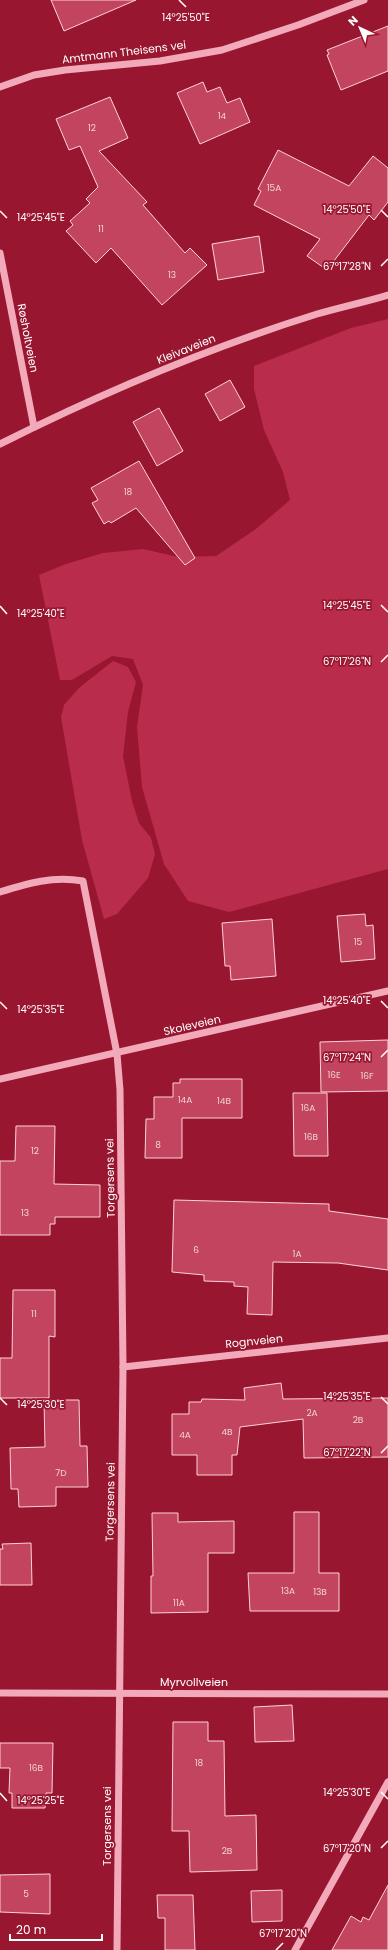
<svg xmlns="http://www.w3.org/2000/svg" width="388" height="1950" viewBox="0 0 388 1950" font-family="Poppins,sans-serif">
  <style>
    .green { fill: #b92c4b }
    .building { fill: #c2445e; stroke: #fcd2db }
    .lines { fill: none; stroke-linecap: round; stroke-linejoin: round }
    .minor { stroke: #f2aaba; stroke-width: 7 }
    .ticks { fill: none; stroke: #fff; stroke-width: 1.5 }
    .labels { text-anchor: middle; dominant-baseline: central; stroke-width: 3.5; stroke-linejoin: round; paint-order: stroke }
    .number-label { font-size: 9px; fill: #f0d0d7 }
    .street-label { font-size: 11px; fill: #fff; stroke: #991631 }
    .ticks-label { font-size: 10px; text-anchor: middle; fill: #fff; stroke: #991631; stroke-width: 3.5; stroke-linejoin: round; paint-order: stroke }
  </style>
  <rect width="100%" height="100%" fill="#991631"/>
  <!-- green -->
  <g class="green">
    <path d="M388 319V869L229 912 188 901 164 864 142 787 137 727 143 685 133 659 112 656 72 680H60L39 575 66 564 103 553 143 549 178 557 216 556 256 529 290 500 283 472 264 430 254 389V366L351 328Z"/>
    <path d="M113 661 128 667 136 682 128 712 123 756 132 801 139 823 151 838 155 854 148 878 117 914 104 919 82 840 61 717 64 705 79 688Z"/>
  </g>
  <!-- building -->
  <g class="building">
    <path d="M51 0H136L64 31Z"/>
    <path d="M388 26V71L341 90 327 55 329 54 327 50Z"/>
    <path d="M203 82 207 92 220 87 227 103 240 98 250 122 200 144 177 93Z"/>
    <path d="M110 97 128 138 99 151 147 202 143 205 185 253 190 248 207 265 162 305 111 248 96 263 66 231 73 225 70 221 90 203 86 199 98 187 80 146 69 150 56 119Z"/>
    <path d="M278 150 349 186 373 156 388 168V202L374 220 369 215 327 270 307 256 320 239 254 205 261 191 258 189Z"/>
    <path d="M259 236 264 272 218 280 212 244Z"/>
    <path d="M230 380 245 407 220 421 205 394Z"/>
    <path d="M159 408 183 451 157 466 133 422Z"/>
    <path d="M139 461 195 558 185 565 136 508 111 523 109 521 104 524 92 503 98 500 91 488Z"/>
    <path d="M365 914 366 926 373 925 375 959 341 962 337 916Z"/>
    <path d="M272 919 276 976 231 980 230 966H225L222 923Z"/>
    <path d="M388 1040V1091L321 1092 320 1042Z"/>
    <path d="M180 1079H242V1118H182V1158H145L146 1119H154V1097H173V1083H180Z"/>
    <path d="M293 1093H327L328 1156H294Z"/>
    <path d="M16 1126H55L54 1184 100 1185V1217H55V1224H50V1235H0V1161H15Z"/>
    <path d="M174 1200 329 1204V1211L388 1219V1270L338 1263 273 1262 272 1315 247 1314 248 1287 234 1286V1282L204 1281V1275L172 1272Z"/>
    <path d="M13 1290H55V1337L49 1336V1398H0V1358H12Z"/>
    <path d="M281 1383 283 1399 388 1398V1457L304 1458 303 1419 240 1427 237 1455H232V1475H197V1455H172V1414H189V1402H201L202 1399 245 1400 244 1388Z"/>
    <path d="M44 1400H79L80 1446H87L88 1487H56V1506L19 1507 18 1489H11L10 1448 45 1447Z"/>
    <path d="M294 1512H319V1573H339V1611H250L248 1573H294Z"/>
    <path d="M152 1513H178V1522L234 1521V1553H208V1612L151 1613V1576H153Z"/>
    <path d="M31 1543 32 1585H0V1549H3L2 1544Z"/>
    <path d="M292 1705 294 1741 255 1742 254 1707Z"/>
    <path d="M173 1722H208V1741H224L225 1816 256 1815 257 1870 190 1872 189 1831H172Z"/>
    <path d="M0 1743H53L52 1793H46L45 1808H12V1793H9L10 1768H0Z"/>
    <path d="M50 1874V1914L0 1912V1875Z"/>
    <path d="M388 1885V1950H332L351 1916 361 1922 363 1917 369 1920Z"/>
    <path d="M282 1890V1921L252 1922 251 1891Z"/>
    <path d="M157 1895H193L195 1950H165V1918H158Z"/>
  </g>
  <g class="lines">
    <!-- minor -->
    <g class="minor">
      <path d="M0 87 34 75 65 70 160 61 222 50 298 25 364 0"/>
      <path d="M0 253 34 427"/>
      <path d="M0 444C102 393 208 348 317 314 341 307 365 302 388 295"/>
      <path d="M0 892C29 883 52 876 83 881L117 1054 120 1090 123 1367 117 1950"/>
      <path d="M0 1079 388 991"/>
      <path d="M123 1367 388 1338"/>
      <path d="M0 1693 388 1694"/>
      <path d="M295 1950 388 1782"/>
    </g>
  </g>
  <!-- ticks -->
  <path class="ticks" d="M179 0 186 7M381 210 388 217M0 211 7 218M381 266 388 259M381 605 388 612M0 606 7 614M381 662 388 655M381 1001 388 1008M0 1002 7 1009M381 1057 388 1050M381 1397 388 1404M0 1398 7 1405M381 1453 388 1446M381 1792 388 1799M0 1793 7 1801M381 1848 388 1841M276 1950 283 1943"/>
  <g class="labels">
    <!-- number labels -->
    <g class="number-label">
      <text x="222" y="116">14</text>
      <text x="92" y="128">12</text>
      <text x="274" y="188">15A</text>
      <text x="101" y="229">11</text>
      <text x="172" y="275">13</text>
      <text x="128" y="492">18</text>
      <text x="358" y="942">15</text>
      <text x="334" y="1075">16E</text>
      <text x="367" y="1076">16F</text>
      <text x="185" y="1100">14A</text>
      <text x="224" y="1101">14B</text>
      <text x="308" y="1108">16A</text>
      <text x="311" y="1137">16B</text>
      <text x="158" y="1145">8</text>
      <text x="35" y="1151">12</text>
      <text x="25" y="1213">13</text>
      <text x="196" y="1250">6</text>
      <text x="297" y="1254">1A</text>
      <text x="34" y="1314">11</text>
      <text x="312" y="1413">2A</text>
      <text x="358" y="1420">2B</text>
      <text x="227" y="1432">4B</text>
      <text x="185" y="1435">4A</text>
      <text x="61" y="1473">7D</text>
      <text x="288" y="1591">13A</text>
      <text x="320" y="1592">13B</text>
      <text x="179" y="1603">11A</text>
      <text x="199" y="1763">18</text>
      <text x="36" y="1768">16B</text>
      <text x="227" y="1851">2B</text>
      <text x="26" y="1894">5</text>
    </g>
    <!-- street labels -->
    <g class="street-label">
      <text transform="translate(124 52) rotate(-7)">Amtmann Theisens vei</text>
      <text transform="translate(28 338) rotate(79)">Røsholtveien</text>
      <text transform="translate(186 349) rotate(-22)">Kleivaveien</text>
      <text transform="translate(192 1025) rotate(-13)">Skoleveien</text>
      <text transform="translate(110 1178) rotate(-91)">Torgersens vei</text>
      <text transform="translate(254 1341) rotate(-6)">Rognveien</text>
      <text transform="translate(110 1502) rotate(-89)">Torgersens vei</text>
      <text x="194" y="1682">Myrvollveien</text>
      <text transform="translate(107 1826) rotate(-90)">Torgersens vei</text>
    </g>
  </g>
  <g class="ticks-label">
    <text x="186" y="21">14°25'50"E</text>
    <text x="347" y="213">14°25'50"E</text>
    <text x="41" y="221">14°25'45"E</text>
    <text x="347" y="270">67°17'28"N</text>
    <text x="347" y="609">14°25'45"E</text>
    <text x="41" y="617">14°25'40"E</text>
    <text x="347" y="665">67°17'26"N</text>
    <text x="347" y="1004">14°25'40"E</text>
    <text x="41" y="1013">14°25'35"E</text>
    <text x="347" y="1061">67°17'24"N</text>
    <text x="347" y="1400">14°25'35"E</text>
    <text x="41" y="1408">14°25'30"E</text>
    <text x="347" y="1456">67°17'22"N</text>
    <text x="347" y="1796">14°25'30"E</text>
    <text x="41" y="1804">14°25'25"E</text>
    <text x="347" y="1852">67°17'20"N</text>
    <text x="283" y="1937">67°17'20"N</text>
  </g>
  <!-- north arrow -->
  <g transform="translate(360 28) rotate(316)" stroke="#991631" stroke-width="3" paint-order="stroke">
  <path d="M0-3L7 15L0 10L-7 15Z" fill="#ffffff"/>
  <text y="-6" font-size="11" font-weight="bold" text-anchor="middle" fill="#ffffff">N</text>
  </g>
  <!-- scale -->
  <path d="M10 1934v6h92v-6" fill="none" stroke="#ffffff" stroke-width="2"/>
  <text x="16" y="1934" font-size="12" fill="#ffffff" stroke="#991631" stroke-width="3" paint-order="stroke">20 m</text>
</svg>
